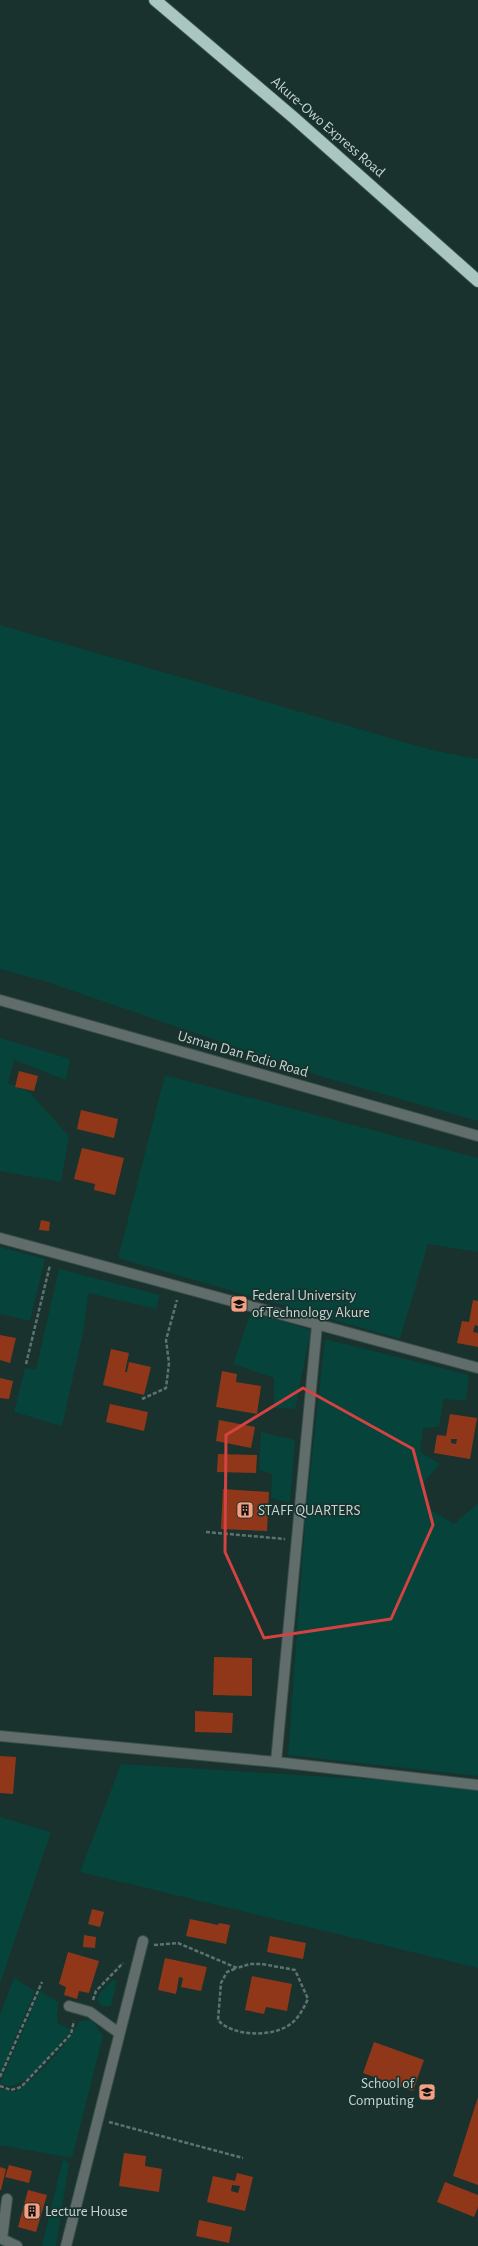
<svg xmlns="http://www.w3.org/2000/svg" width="478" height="2246" viewBox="0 0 478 2246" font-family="'Alegreya Sans',sans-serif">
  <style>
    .green { fill: #05433b }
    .building { fill: #90371a; fill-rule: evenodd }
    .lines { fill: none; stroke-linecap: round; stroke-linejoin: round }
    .minor-casing { stroke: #384f4b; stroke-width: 12 }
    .highway-casing { stroke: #384f4b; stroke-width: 14 }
    .path { stroke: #5e736f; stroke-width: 2.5; stroke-dasharray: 4 2; stroke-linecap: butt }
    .minor { stroke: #616d6a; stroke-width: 10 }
    .highway { stroke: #a9c6c0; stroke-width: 12 }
    .marked { fill: none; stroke: #d44242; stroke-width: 3; stroke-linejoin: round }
    .labels { text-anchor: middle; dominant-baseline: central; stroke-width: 3.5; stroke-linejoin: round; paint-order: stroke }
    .street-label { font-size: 15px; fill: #c7d5d2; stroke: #19322d }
    .poi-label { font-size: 15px; fill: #c7d5d2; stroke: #19322d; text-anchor: start }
  </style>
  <rect width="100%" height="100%" fill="#19322d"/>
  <!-- green -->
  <g class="green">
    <path d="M0 625 432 750 478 759V1121L323 1077 44 981 0 969Z"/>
    <path d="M0 1038 70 1059 66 1080 14 1060 8 1083 29 1092 69 1136 61 1182 0 1171Z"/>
    <path d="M165 1075 478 1158V1252L428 1244 400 1339 118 1258Z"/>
    <path d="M0 1247 45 1259 30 1321 0 1314Z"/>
    <path d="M59 1269 160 1295 156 1309 88 1293 84 1328 62 1426 14 1412 25 1368 36 1369Z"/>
    <path d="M251 1312 311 1330 295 1409 274 1408V1378L233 1364Z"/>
    <path d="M325 1339 469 1375 466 1401 444 1399 439 1427 423 1428 420 1452 440 1464 422 1485 426 1507 454 1524 478 1503V1776L288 1755 306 1510Z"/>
    <path d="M261 1432 295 1440 290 1503 271 1498 272 1474 259 1470Z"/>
    <path d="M121 1764 478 1786V1968L80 1872Z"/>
    <path d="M0 1817 51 1832 0 1984Z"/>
    <path d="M14 1978 35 1991 0 2074V2015Z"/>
    <path d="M117 1980 111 2006H102L97 2001 99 1994 111 1981Z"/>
    <path d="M40 1991 58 2002 57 2022 71 2030C58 2046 31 2082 12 2086 8 2087 4 2085 0 2083Z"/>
    <path d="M92 2020 103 2036 72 2158 0 2145V2089L15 2092C41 2073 64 2049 80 2021Z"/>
    <path d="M63 2159 69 2163 56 2246H42Z"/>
  </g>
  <!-- building -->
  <g class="building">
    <path d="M19 1071 38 1076 34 1091 15 1087Z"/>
    <path d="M81 1110 118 1119 114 1138 77 1129Z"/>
    <path d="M82 1148 124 1158 115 1195 94 1190 95 1184 74 1179Z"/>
    <path d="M41 1220 50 1222 49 1231 39 1230Z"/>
    <path d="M473 1300 478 1301V1326L475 1325 473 1332 478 1333V1347L457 1343 462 1321 469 1322Z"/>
    <path d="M0 1335 16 1338 10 1363 0 1360Z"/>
    <path d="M111 1349 129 1353 125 1372H127L129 1362 151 1367 144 1395 103 1385Z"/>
    <path d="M222 1371 237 1374 236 1382 261 1386 257 1414 216 1407Z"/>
    <path d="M0 1378 13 1381 9 1399 0 1398Z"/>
    <path d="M110 1404 148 1412 144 1431 106 1422Z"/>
    <path d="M450 1414 477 1418 470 1459 434 1453 437 1435 446 1436ZM451 1439H457L456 1444 451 1443Z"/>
    <path d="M219 1420 255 1427 251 1448 216 1441Z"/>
    <path d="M218 1454 257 1455 256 1473 217 1472Z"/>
    <path d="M223 1489 269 1492 267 1531 221 1529Z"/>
    <path d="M214 1657 252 1658V1696L213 1695Z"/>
    <path d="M195 1711 233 1713 232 1733 195 1732Z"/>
    <path d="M0 1756 16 1757 13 1794 0 1793Z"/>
    <path d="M92 1909 104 1912 100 1927 88 1924Z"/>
    <path d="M190 1919 218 1925 219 1923 230 1925 226 1944 186 1936Z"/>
    <path d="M84 1935 96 1937 95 1948 83 1947Z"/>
    <path d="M270 1936 306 1943 303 1959 267 1952Z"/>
    <path d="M68 1952 99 1961 89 1993 79 1991 77 1999 64 1995 66 1987 59 1984Z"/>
    <path d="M165 1958 207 1967 201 1991 181 1987 183 1978 179 1977 176 1994 158 1990Z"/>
    <path d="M252 1976 292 1984 287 2011 266 2007 264 2014 245 2010Z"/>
    <path d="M374 2042 424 2060 413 2091 363 2073Z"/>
    <path d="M478 2097V2185L453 2176Z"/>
    <path d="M124 2153 146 2156 145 2166 162 2169 159 2192 119 2186Z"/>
    <path d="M9 2165 32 2171 29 2183 5 2177Z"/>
    <path d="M0 2167 6 2169 1 2190H0Z"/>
    <path d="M237 2173 253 2177 245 2211 207 2202 213 2176 235 2181ZM232 2185 240 2186 238 2193 231 2191Z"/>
    <path d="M445 2182 478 2195V2207L474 2217 437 2202Z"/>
    <path d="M28 2190 47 2195 36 2232 18 2227Z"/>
    <path d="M199 2220 232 2227 229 2243 196 2236Z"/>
  </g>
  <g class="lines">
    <!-- minor casing -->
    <g class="minor-casing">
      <g id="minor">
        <path d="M0 1000 478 1136"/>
        <path d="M0 1238 478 1368"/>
        <path d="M0 1736 276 1762 478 1785"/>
        <path d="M276 1762 317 1325"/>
        <path d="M69 2006 90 2012 119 2033"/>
        <path d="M7 2199 2 2239 17 2246"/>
        <path d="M66 2246 143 1941"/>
      </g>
    </g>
    <!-- highway casing -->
    <g class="highway-casing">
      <path id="highway" d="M155 0 293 117 478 281"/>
    </g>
    <!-- path -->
    <g class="path">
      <path d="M26 1364 50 1265"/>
      <path d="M142 1399 166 1388 169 1363 166 1340 177 1300"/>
      <path d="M206 1532 285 1539"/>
      <path d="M154 1945 178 1943 237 1968 250 1964H262L295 1970 308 1999C304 2007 300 2016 293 2022 276 2038 232 2037 218 2020L221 1983 227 1972 237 1968"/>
      <path d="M93 2000 96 1991 123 1963"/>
      <path d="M0 2077 42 1982"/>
      <path d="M0 2086 11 2090 21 2087 71 2034 74 2021"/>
      <path d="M109 2122 243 2158"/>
    </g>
    <!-- minor -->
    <use href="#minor" class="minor"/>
    <!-- highway -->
    <use href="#highway" class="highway"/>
  </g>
  <!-- marked area -->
  <path class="marked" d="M303 1388 413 1449 433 1525 391 1619 264 1638 225 1552 226 1435Z"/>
  <!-- icons -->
  <defs>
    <g id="university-square" transform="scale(0.9)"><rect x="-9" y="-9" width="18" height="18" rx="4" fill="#f39f84" stroke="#19322d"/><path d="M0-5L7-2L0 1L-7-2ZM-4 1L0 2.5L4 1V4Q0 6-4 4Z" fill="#111"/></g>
    <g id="building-square" transform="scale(0.9)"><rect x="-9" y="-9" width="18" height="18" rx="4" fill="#f39f84" stroke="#19322d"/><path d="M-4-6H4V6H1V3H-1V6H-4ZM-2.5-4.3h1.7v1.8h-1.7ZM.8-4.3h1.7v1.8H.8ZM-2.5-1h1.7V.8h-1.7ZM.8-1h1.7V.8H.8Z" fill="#111"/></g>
  </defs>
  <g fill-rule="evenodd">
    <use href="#university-square" x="239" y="1304"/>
    <use href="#building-square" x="245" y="1510"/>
    <use href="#university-square" x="427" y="2092"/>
    <use href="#building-square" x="32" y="2211"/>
  </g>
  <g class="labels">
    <!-- street labels -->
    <g class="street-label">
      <text transform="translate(328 127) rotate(41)">Akure-Owo Express Road</text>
      <text transform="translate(243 1054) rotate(16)">Usman Dan Fodio Road</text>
    </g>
    <!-- poi labels -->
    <g class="poi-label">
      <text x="252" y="1295">Federal University<tspan x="252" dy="17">of Technology Akure</tspan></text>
      <text x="258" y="1510">STAFF QUARTERS</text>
      <text x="414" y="2083" text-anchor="end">School of<tspan x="414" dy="17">Computing</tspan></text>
      <text x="45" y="2211">Lecture House</text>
    </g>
  </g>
</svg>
